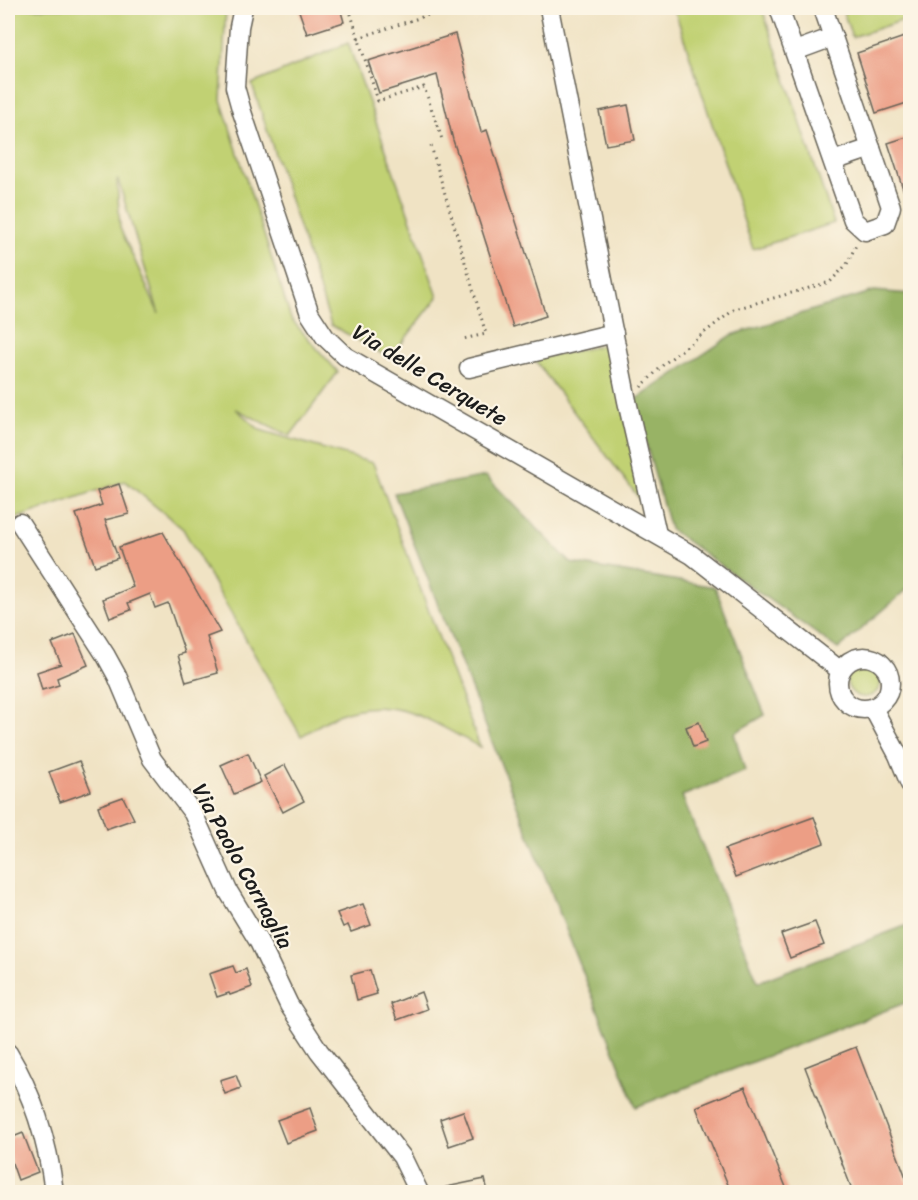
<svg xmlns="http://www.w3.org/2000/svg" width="918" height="1200" viewBox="0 0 918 1200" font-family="Sriracha,sans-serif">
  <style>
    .green { fill: #c1d173; stroke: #6e7648; stroke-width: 1.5; fill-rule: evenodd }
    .forest { fill: #98b365; stroke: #5a6840; stroke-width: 1.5 }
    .building { fill: #ec9e85 }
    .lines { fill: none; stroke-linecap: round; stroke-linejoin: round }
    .street-casing { stroke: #666257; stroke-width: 21 }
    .path { stroke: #666257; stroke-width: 3; stroke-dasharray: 1.5 4.5; stroke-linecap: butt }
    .street { stroke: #fff; stroke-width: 18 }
    .labels { text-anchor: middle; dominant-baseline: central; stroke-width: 4.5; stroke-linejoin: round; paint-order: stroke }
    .street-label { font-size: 22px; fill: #1c1c1c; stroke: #fcf5e5 }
  </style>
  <rect width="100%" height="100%" fill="#fcf5e5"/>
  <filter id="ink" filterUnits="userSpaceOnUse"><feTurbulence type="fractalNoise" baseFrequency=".0167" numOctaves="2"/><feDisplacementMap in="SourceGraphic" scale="12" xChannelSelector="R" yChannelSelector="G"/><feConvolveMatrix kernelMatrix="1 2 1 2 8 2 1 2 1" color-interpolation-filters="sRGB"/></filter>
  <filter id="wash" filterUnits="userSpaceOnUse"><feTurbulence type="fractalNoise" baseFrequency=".008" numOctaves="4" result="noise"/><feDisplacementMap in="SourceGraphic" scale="24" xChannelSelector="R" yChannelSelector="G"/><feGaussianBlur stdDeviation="1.35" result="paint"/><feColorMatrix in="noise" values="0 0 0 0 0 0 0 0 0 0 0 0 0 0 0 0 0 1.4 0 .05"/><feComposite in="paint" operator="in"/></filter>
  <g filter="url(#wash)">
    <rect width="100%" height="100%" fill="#f0e3c4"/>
    <!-- green -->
    <g class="green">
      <path d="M8 8H226L221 100 291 319 338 372 290 436 236 409 260 430 373 463 480 747C430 721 395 693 337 715 325 720 313 730 301 736L183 529 125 481 8 521ZM117 180H118L159 314 120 228Z"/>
      <path d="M674 8H762L834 223 753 249Z"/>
      <path d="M842 8H910V18L852 37Z"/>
      <path d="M348 43 438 297 390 358 331 325 252 84Z"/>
      <path d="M609 344 644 505 534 359Z"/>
      <circle cx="864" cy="680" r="17"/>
    </g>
    <!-- forest -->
    <g class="forest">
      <path d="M874 291 910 294V587L838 649 670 529 634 401 732 335Z"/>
      <path d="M486 476 571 563 715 587 765 715 734 733 745 771 682 796 758 982 910 924V1001L636 1107 394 493Z"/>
    </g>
    <g id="blocks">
      <!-- building -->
      <g class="building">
        <path d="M298 8H340L344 22 307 34Z"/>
        <path d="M455 34 481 132 487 130 546 316 513 327 453 140 437 75 379 93 368 61Z"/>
        <path d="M910 35V102L876 113 857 53Z"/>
        <path d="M628 105 635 140 606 145 599 111Z"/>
        <path d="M910 136V204H908L888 143Z"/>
        <path d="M119 484 129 514 105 520 118 558 95 566 76 514 102 505 97 491Z"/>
        <path d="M163 532 220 632 207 637 218 673 186 682 178 655 185 653 168 603 155 608 150 594 128 603 131 610 110 618 103 599 133 587 119 547Z"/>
        <path d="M75 634 88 665 57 678 59 685 42 690 37 672 61 664 52 643Z"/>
        <path d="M699 722 706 742 693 747 686 727Z"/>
        <path d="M248 753 261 782 234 794 221 765Z"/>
        <path d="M79 761 91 791 60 802 49 772Z"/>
        <path d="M285 765 304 801 283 812 264 776Z"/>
        <path d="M123 797 134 819 106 829 98 806Z"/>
        <path d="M814 817 824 843 736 877 725 849Z"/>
        <path d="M363 904 371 925 351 932 348 925 343 927 337 913Z"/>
        <path d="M815 922 824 945 790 958 781 934Z"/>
        <path d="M233 966 236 973 246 969 252 987 230 995 229 993 217 997 209 974Z"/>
        <path d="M370 970 377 994 357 1000 351 975Z"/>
        <path d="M421 992 427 1009 397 1020 391 1004Z"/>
        <path d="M856 1047 910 1188V1192H853L805 1067Z"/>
        <path d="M236 1075 241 1088 225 1094 220 1080Z"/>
        <path d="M745 1087 788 1192H731L696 1107Z"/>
        <path d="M310 1108 318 1131 286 1143 277 1120Z"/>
        <path d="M463 1111 473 1138 449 1146 440 1119Z"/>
        <path d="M23 1133 38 1172 18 1180 8 1152V1139Z"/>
        <path d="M485 1179 488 1192H447L446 1187Z"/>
      </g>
    </g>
  </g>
  <g filter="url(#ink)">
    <use href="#blocks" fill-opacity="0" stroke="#666257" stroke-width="1.5"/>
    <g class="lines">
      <!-- street casing -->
      <g class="street-casing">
        <g id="street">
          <path d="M243 8 239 27 235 87 242 112 310 314 325 337 345 356 692 555 841 671"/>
          <path d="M549 8 627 401 657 534"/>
          <path d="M779 8 853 220 865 231 885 224 891 207 823 8"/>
          <path d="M795 51 833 37"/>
          <path d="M833 161 871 148"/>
          <path d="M469 368 614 333"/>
          <path d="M20 523 106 656 117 676 152 759 193 813 228 891 259 942 289 1005 319 1051 402 1157 419 1192"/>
          <circle cx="864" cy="683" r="26"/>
          <path d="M873 708 898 755 910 784"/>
          <path d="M8 1053C34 1096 48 1143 54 1192"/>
        </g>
      </g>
      <!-- path -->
      <g class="path">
        <path d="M349 8 378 101 424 87 443 142"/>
        <path d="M358 38 449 8"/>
        <path d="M431 146 486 334 463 339"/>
        <path d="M641 387 665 363 735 309 830 282 847 264 857 243"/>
      </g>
      <!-- street -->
      <use href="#street" class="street"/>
    </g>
  </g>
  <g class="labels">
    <!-- street labels -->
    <g class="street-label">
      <text transform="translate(430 375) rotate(31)">Via delle Cerquete</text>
      <text transform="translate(243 866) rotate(61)">Via Paolo Cornaglia</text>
    </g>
  </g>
  <!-- margin -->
  <rect width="918" height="1200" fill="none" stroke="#fcf5e5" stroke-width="30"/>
</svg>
